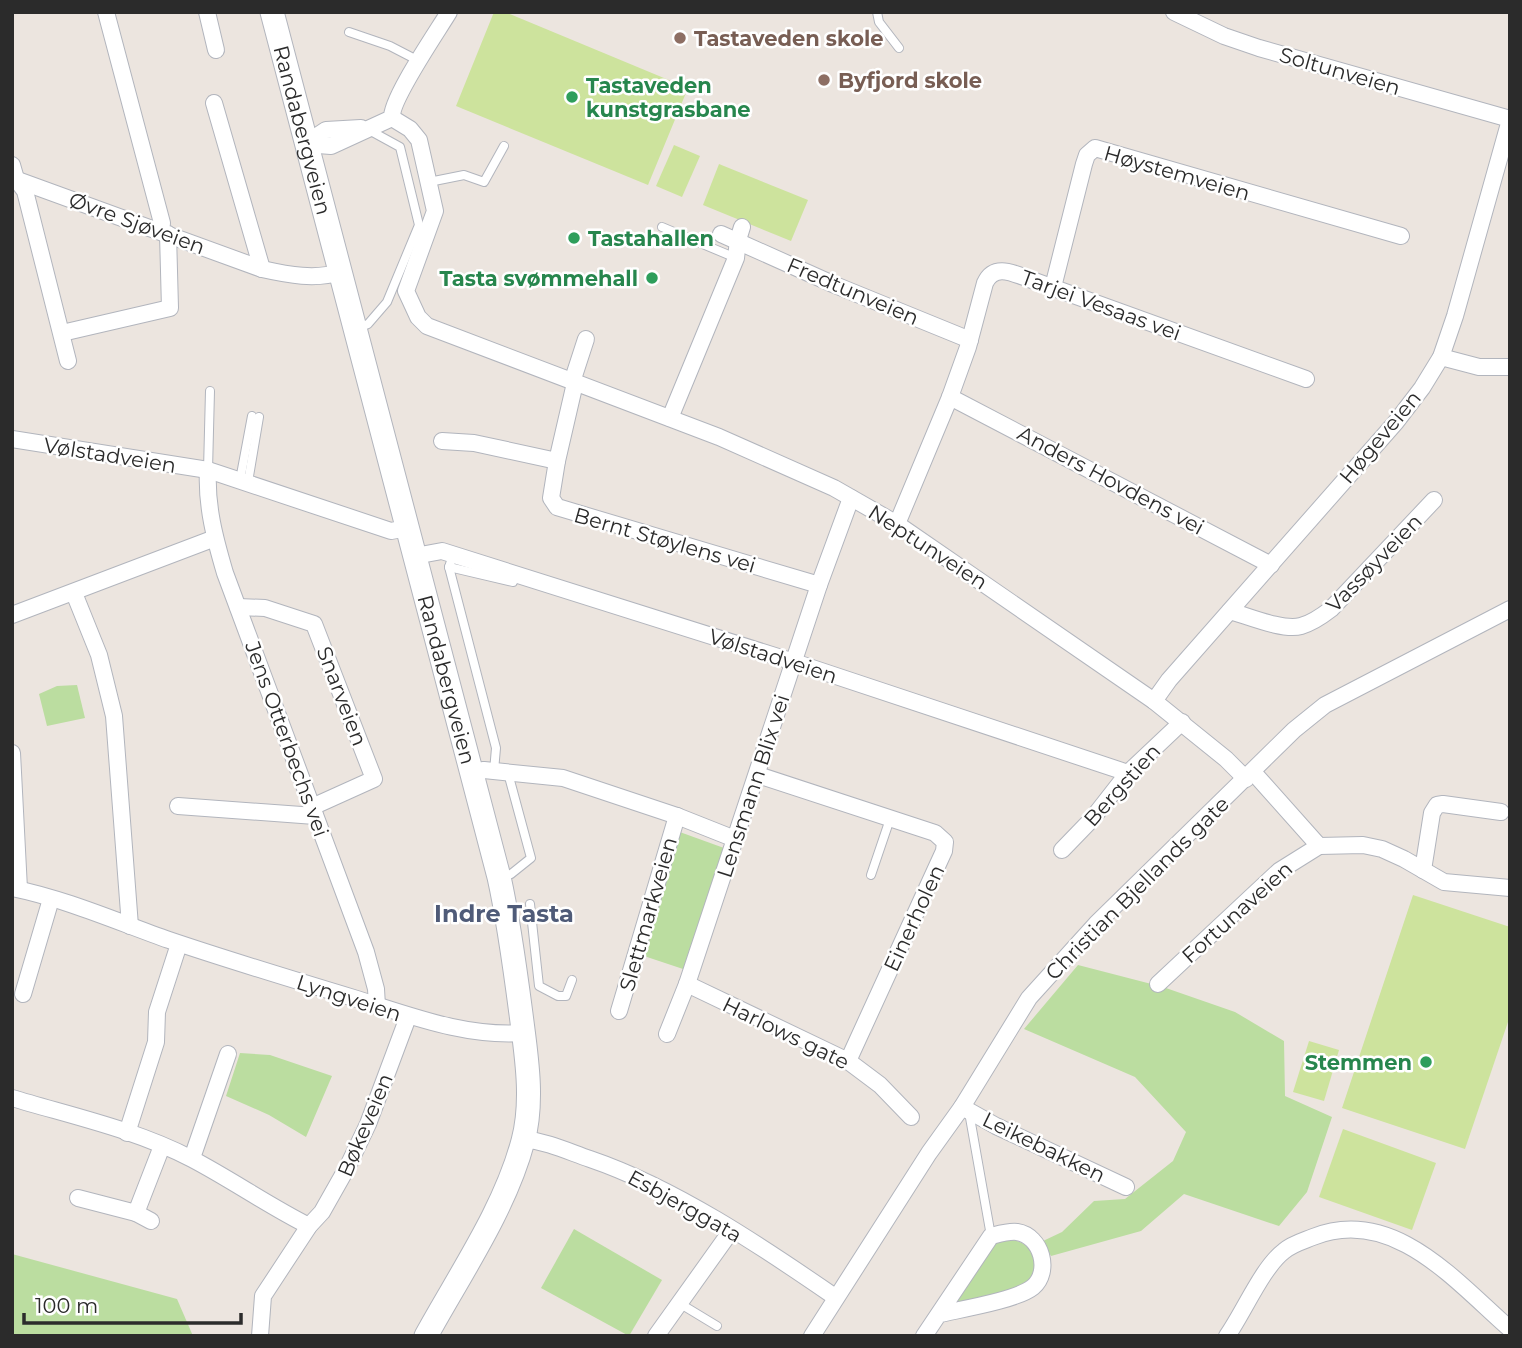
<svg xmlns="http://www.w3.org/2000/svg" width="1522" height="1348" viewBox="0 0 1522 1348" font-family="Montserrat,sans-serif">
  <style>
    .green { fill: #bbdda0 }
    .pitch { fill: #cde39d }
    .lines { fill: none; stroke-linecap: round; stroke-linejoin: round }
    .lane-casing { stroke: #b2b5bd; stroke-width: 10 }
    .street-casing { stroke: #b2b5bd; stroke-width: 18 }
    .secondary-casing { stroke: #b2b5bd; stroke-width: 25 }
    .lane { stroke: #fff; stroke-width: 8 }
    .street { stroke: #fff; stroke-width: 16 }
    .secondary { stroke: #fff; stroke-width: 23 }
    .education-dot { fill: #8d6e63; stroke: #fff; stroke-width: 2.5 }
    .leisure-dot { fill: #2e9e5b; stroke: #fff; stroke-width: 2.5 }
    .labels { text-anchor: middle; dominant-baseline: central; stroke-width: 5; stroke-linejoin: round; paint-order: stroke }
    .education-label { font-size: 21px; font-weight: bold; fill: #785e54; stroke: #fff; text-anchor: start }
    .street-label { font-size: 21px; fill: #2b2b2b; stroke: #fff }
    .leisure-label { font-size: 21px; font-weight: bold; fill: #27864d; stroke: #fff; text-anchor: start }
    .quarter-label { font-size: 24px; font-weight: bold; fill: #4f5b78; stroke: #fff }
  </style>
  <rect width="100%" height="100%" fill="#ece5df"/>
  <!-- green -->
  <g class="green">
    <path d="M77 685 85 718 47 726 39 694 57 686Z"/>
    <path d="M677 831 724 848 686 970 644 956Z"/>
    <path d="M1078 965 1163 987 1235 1012 1284 1041 1285 1096 1332 1117 1307 1192 1279 1226 1184 1194 1141 1231 1051 1256 1043 1241 1062 1232 1094 1201 1125 1199 1173 1161 1186 1132 1135 1077 1024 1029Z"/>
    <path d="M240 1053 270 1055 332 1076 306 1137 269 1115 226 1096Z"/>
    <path d="M574 1229 662 1280 629 1336 541 1288Z"/>
    <path d="M1005 1239C1016 1240 1027 1242 1032 1254 1049 1296 982 1297 954 1303L994 1243Z"/>
    <path d="M12 1254 177 1299 193 1336H12Z"/>
  </g>
  <!-- pitch -->
  <g class="pitch">
    <path d="M494 12H505L688 88 648 185 456 106Z"/>
    <path d="M674 145 700 156 682 197 656 186Z"/>
    <path d="M719 164 808 200 791 241 703 205Z"/>
    <path d="M1413 895 1510 927V1016L1465 1149 1342 1108Z"/>
    <path d="M1309 1041 1339 1050 1324 1101 1293 1092Z"/>
    <path d="M1343 1129 1436 1163 1412 1230 1319 1197Z"/>
  </g>
  <g class="lines">
    <!-- lane casing -->
    <g class="lane-casing">
      <g id="lane">
        <path d="M877 12 879 22 899 48"/>
        <path d="M349 32 390 46 419 61"/>
        <path d="M429 182 464 175 484 182 504 146"/>
        <path d="M662 227 736 258"/>
        <path d="M358 328 368 324 387 302 419 225 400 147 369 130"/>
        <path d="M208 470 210 391"/>
        <path d="M240 480 252 416"/>
        <path d="M248 482 259 417"/>
        <path d="M453 555 449 567 496 748 494 771"/>
        <path d="M449 567 513 582 516 574"/>
        <path d="M871 875 890 819"/>
        <path d="M501 876 511 874 531 858 508 773"/>
        <path d="M530 904 539 986 558 996H566L572 980"/>
        <path d="M969 1112 991 1236"/>
        <path d="M679 1303 717 1326"/>
      </g>
    </g>
    <!-- street casing -->
    <g class="street-casing">
      <g id="street">
        <path d="M106 12 162 223 161 230"/>
        <path d="M207 12 216 50"/>
        <path d="M1174 12 1224 36 1259 48 1510 119"/>
        <path d="M214 103 262 269"/>
        <path d="M392 118 410 129 419 140 435 211 406 291 418 317 427 326 719 437 834 488 897 524 1154 701 1226 759 1246 779"/>
        <path d="M305 144 331 146 392 118C390 100 437 32 449 12"/>
        <path d="M305 144 326 130 361 128"/>
        <path d="M12 165 16 179 25 191 68 361"/>
        <path d="M12 178 262 269C289 275 315 280 341 272"/>
        <path d="M721 234 835 285 970 340"/>
        <path d="M1053 287 1084 164 1087 155 1095 148 1401 236"/>
        <path d="M62 333 170 308 168 234"/>
        <path d="M1441 357 1479 367H1510"/>
        <path d="M572 382 586 339"/>
        <path d="M575 383 557 461 551 498 557 507 819 585"/>
        <path d="M950 397 1271 565"/>
        <path d="M670 418 736 258 738 240 742 227"/>
        <path d="M12 439 208 470 391 531 408 528"/>
        <path d="M442 441 474 443 557 461"/>
        <path d="M208 470C206 506 215 539 225 573L366 952 376 989 377 1006"/>
        <path d="M897 524 950 397 968 347 985 283C994 263 1013 273 1029 279L1306 379"/>
        <path d="M415 556 442 551 794 662 1128 773"/>
        <path d="M74 593 99 655 114 716 130 926"/>
        <path d="M238 607 265 608 314 624 374 779 312 807"/>
        <path d="M1230 611C1248 616 1283 631 1301 626 1312 623 1322 616 1331 609L1434 500"/>
        <path d="M12 615 215 538"/>
        <path d="M1154 701 1169 680 1396 422 1422 388 1441 357 1455 316 1510 120"/>
        <path d="M12 753 19 889"/>
        <path d="M472 772 484 770 563 778 677 816 735 839"/>
        <path d="M1253 772 1319 846 1363 845 1382 849 1404 859 1444 882 1510 888"/>
        <path d="M758 775 935 833 945 842 944 851 848 1061"/>
        <path d="M178 806 315 816"/>
        <path d="M1062 850 1092 819 1128 773 1182 722"/>
        <path d="M1423 870 1432 813 1437 805 1443 804 1501 812"/>
        <path d="M12 888C66 899 118 922 169 940 231 961 294 980 357 999 412 1016 465 1037 523 1033"/>
        <path d="M687 984 848 1061 880 1085 911 1117"/>
        <path d="M1158 984 1279 871 1319 846"/>
        <path d="M23 994 51 899"/>
        <path d="M619 1011 677 816"/>
        <path d="M667 1034 687 984 819 585 851 498"/>
        <path d="M12 1098C72 1116 137 1130 192 1159 232 1180 269 1206 309 1226"/>
        <path d="M962 1107 996 1126 1126 1187"/>
        <path d="M127 1133 156 1042 157 1012 179 944"/>
        <path d="M524 1139C548 1142 567 1151 590 1159 675 1188 761 1246 835 1297"/>
        <path d="M192 1158 228 1054"/>
        <path d="M78 1198 136 1213 151 1221"/>
        <path d="M136 1213 162 1146"/>
        <path d="M260 1336 263 1296 309 1226 322 1212 348 1166 368 1124 408 1017"/>
        <path d="M656 1336 731 1231"/>
        <path d="M812 1336 929 1153 962 1107 1029 998 1096 924 1294 730 1325 705 1510 609"/>
        <path d="M924 1336 991 1236C999 1234 1009 1231 1017 1232 1042 1236 1051 1272 1033 1287 1017 1300 962 1309 940 1314"/>
        <path d="M1227 1336C1244 1312 1262 1268 1284 1251 1292 1244 1303 1241 1313 1237 1393 1205 1456 1282 1510 1329"/>
      </g>
    </g>
    <!-- secondary casing -->
    <g class="secondary-casing">
      <g id="secondary">
        <path id="s1" d="M272 12 499 877C509 922 515 968 521 1014 526 1054 534 1100 523 1141 505 1209 460 1274 426 1336"/>
      </g>
    </g>
    <!-- lane -->
    <use href="#lane" class="lane"/>
    <!-- street -->
    <use href="#street" class="street"/>
    <!-- secondary -->
    <use href="#secondary" class="secondary"/>
  </g>
  <!-- markers -->
  <g class="education-dot">
    <circle cx="680" cy="38" r="7"/>
    <circle cx="824" cy="80" r="7"/>
  </g>
  <g class="leisure-dot">
    <circle cx="572" cy="97" r="7"/>
    <circle cx="574" cy="238" r="7"/>
    <circle cx="652" cy="278" r="7"/>
    <circle cx="1426" cy="1062" r="7"/>
  </g>
  <g class="labels">
    <!-- education labels -->
    <g class="education-label">
      <text x="694" y="38">Tastaveden skole</text>
      <text x="838" y="80">Byfjord skole</text>
    </g>
    <!-- street labels -->
    <g class="street-label">
      <text transform="translate(1340 71) rotate(16)">Soltunveien</text>
      <text stroke="none"><textPath href="#s1" startOffset="122">Randabergveien</textPath></text>
      <text transform="translate(1177 173) rotate(16)">Høystemveien</text>
      <text transform="translate(137 223) rotate(20)">Øvre Sjøveien</text>
      <text transform="translate(853 291) rotate(23)">Fredtunveien</text>
      <text transform="translate(1101 305) rotate(20)">Tarjei Vesaas vei</text>
      <text transform="translate(1380 437) rotate(-50)">Høgeveien</text>
      <text transform="translate(110 455) rotate(9)">Vølstadveien</text>
      <text transform="translate(1111 480) rotate(28)">Anders Hovdens vei</text>
      <text transform="translate(665 540) rotate(16)">Bernt Støylens vei</text>
      <text transform="translate(928 547) rotate(33)">Neptunveien</text>
      <text transform="translate(1374 563) rotate(-46)">Vassøyveien</text>
      <text transform="translate(773 656) rotate(18)">Vølstadveien</text>
      <text stroke="none"><textPath href="#s1" startOffset="690">Randabergveien</textPath></text>
      <text transform="translate(342 696) rotate(69)">Snarveien</text>
      <text transform="translate(287 739) rotate(70)">Jens Otterbechs vei</text>
      <text transform="translate(1122 785) rotate(-48)">Bergstien</text>
      <text transform="translate(753 786) rotate(-72)">Lensmann Blix vei</text>
      <text transform="translate(1137 888) rotate(-45)">Christian Bjellands gate</text>
      <text transform="translate(1237 912) rotate(-42)">Fortunaveien</text>
      <text transform="translate(648 914) rotate(-74)">Slettmarkveien</text>
      <text transform="translate(914 918) rotate(-65)">Einerholen</text>
      <text transform="translate(349 998) rotate(18)">Lyngveien</text>
      <text transform="translate(786 1033) rotate(26)">Harlows gate</text>
      <text transform="translate(365 1125) rotate(-67)">Bøkeveien</text>
      <text transform="translate(1044 1147) rotate(26)">Leikebakken</text>
      <text transform="translate(685 1206) rotate(29)">Esbjerggata</text>
    </g>
    <!-- leisure labels -->
    <g class="leisure-label">
      <text x="586" y="85">Tastaveden<tspan x="586" dy="24">kunstgrasbane</tspan></text>
      <text x="588" y="238">Tastahallen</text>
      <text x="638" y="278" text-anchor="end">Tasta svømmehall</text>
      <text x="1412" y="1062" text-anchor="end">Stemmen</text>
    </g>
    <!-- quarter labels -->
    <g class="quarter-label">
      <text x="504" y="913">Indre Tasta</text>
    </g>
  </g>
  <!-- border -->
  <rect width="1522" height="1348" fill="none" stroke="#2b2b2b" stroke-width="28"/>
  <!-- scale -->
  <path d="M24 1313v10h217v-10" fill="none" stroke="#2b2b2b" stroke-width="3.5"/>
  <text x="35" y="1313" font-size="21" fill="#2b2b2b" stroke="#ffffff" stroke-width="5" paint-order="stroke">100 m</text>
</svg>
